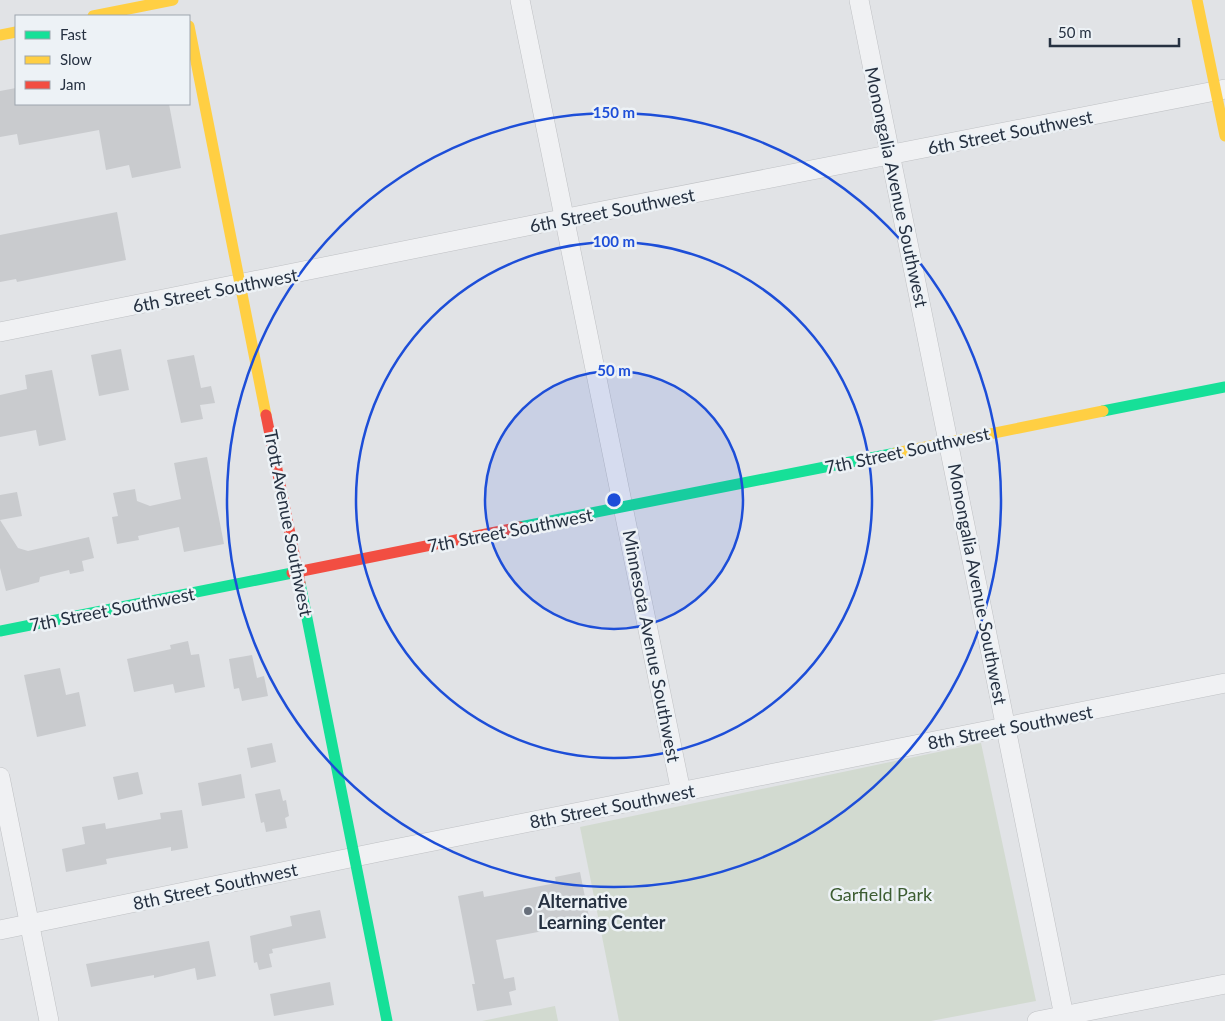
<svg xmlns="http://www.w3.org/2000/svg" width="1225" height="1021" viewBox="0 0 1225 1021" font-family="Lato,sans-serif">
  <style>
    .green { fill: #d2dad0 }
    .building { fill: #c9cbce }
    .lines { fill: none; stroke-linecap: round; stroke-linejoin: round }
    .street-casing { stroke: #bfc1c4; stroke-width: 20 }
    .street { stroke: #f0f1f3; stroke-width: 19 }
    .fast { stroke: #16e098; stroke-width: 11 }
    .slow { stroke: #ffcf43; stroke-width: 11 }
    .jam { stroke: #f24e42; stroke-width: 11 }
    .ring { fill: none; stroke: #1d4ed8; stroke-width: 2.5 }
    .poi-dot { fill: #676f7b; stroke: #edf2f6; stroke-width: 2 }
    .labels { text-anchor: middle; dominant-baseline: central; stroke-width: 5; stroke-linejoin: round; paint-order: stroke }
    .street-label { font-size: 18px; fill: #263141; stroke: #edf2f6 }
    .park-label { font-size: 18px; fill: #3d5d32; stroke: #edf2f6 }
    .poi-label { font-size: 18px; font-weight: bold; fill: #263141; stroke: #edf2f6; text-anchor: start }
    .centre { fill: #1d4ed8; stroke: #edf2f6; stroke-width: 2.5 }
    .ring-label { font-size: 15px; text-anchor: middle; font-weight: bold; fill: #1d4ed8; stroke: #edf2f6; stroke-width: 5; stroke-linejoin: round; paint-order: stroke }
  </style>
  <rect width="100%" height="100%" fill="#e1e3e6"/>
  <!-- green -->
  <g class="green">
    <path d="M981 743 1036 1001 931 1021H619L580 827Z"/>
    <path d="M555 1006 558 1021H482Z"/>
  </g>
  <!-- building -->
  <g class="building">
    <path d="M16 88V104H169L181 168 132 178 129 165 106 170 99 130 19 145 17 134 0 137V91Z"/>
    <path d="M117 212 126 260 17 282 16 279 0 282V235Z"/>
    <path d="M121 349 129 390 99 396 91 355Z"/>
    <path d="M194 355 201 388 211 386 215 403 200 405 203 419 181 423 167 360Z"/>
    <path d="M52 370 66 440 39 446 36 430 0 437V395L27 389 25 375Z"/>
    <path d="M207 457 224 544 184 552 179 527 138 536 139 540 117 544 112 517 118 516 113 493 135 489 137 501 150 506 181 499 174 463Z"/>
    <path d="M17 492 22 516 0 520 18 548 28 551 89 537 94 558 82 561 84 571 70 574 69 570 40 577 39 582 6 591 0 568V495Z"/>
    <path d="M188 641 191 655 199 654 205 687 175 693 173 684 134 692 127 659 171 649 170 645Z"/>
    <path d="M252 655 257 678 264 676 268 696 242 701 239 688 234 689 229 659Z"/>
    <path d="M60 668 66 695 79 692 86 726 37 737 24 675Z"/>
    <path d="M272 743 276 762 251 768 247 748Z"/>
    <path d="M138 772 143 794 118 800 113 777Z"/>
    <path d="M241 774 245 798 202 806 198 783Z"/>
    <path d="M280 789 283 801 286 800 289 816 285 818 287 828 266 832 264 822 261 823 255 794Z"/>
    <path d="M182 810 188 848 171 851V847L106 859 107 864 66 872 62 849 85 844 82 827 105 823 106 829 161 819 160 813Z"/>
    <path d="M580 872 590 922 496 940 504 979 514 977 516 990 509 992 512 1005 477 1011 472 984H475L458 896 483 891 484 897 556 883 555 877Z"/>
    <path d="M320 910 326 938 272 949 273 953 269 954 272 967 259 970 257 962 254 963 250 936 292 926 290 916Z"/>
    <path d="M209 941 216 976 197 980 195 968 154 978V975L91 987 86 964Z"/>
    <path d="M330 982 334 1005 274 1016 270 994Z"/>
  </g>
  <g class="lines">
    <!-- street casing -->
    <g class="street-casing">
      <g id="street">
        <path d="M520 0 681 792"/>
        <path d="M859 0 1065 1021"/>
        <path d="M0 332 592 213 1225 89"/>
        <path d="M0 777 49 1021"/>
        <path d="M0 930 379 852 1225 683"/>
        <path d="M1037 1021 1225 984"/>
      </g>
    </g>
    <!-- street -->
    <use href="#street" class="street"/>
    <!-- fast -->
    <g class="fast">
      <path d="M1103 411 1225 387"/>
      <path d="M520 527 896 453"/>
      <path d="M300 583 387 1021"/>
      <path d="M0 631 292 573"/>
    </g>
    <!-- slow -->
    <g class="slow">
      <path d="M1197 0 1225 136"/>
      <path d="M93 16 173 0"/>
      <path d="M189 26 266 415"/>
      <path d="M0 35 16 32"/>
      <path d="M896 453 1103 411"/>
    </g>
    <!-- jam -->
    <g class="jam">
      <path d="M266 415 300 583"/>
      <path d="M292 573 520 527"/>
    </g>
  </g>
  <!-- distance rings -->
  <circle cx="614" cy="500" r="129" fill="#1d4ed8" fill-opacity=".12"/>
  <g class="ring">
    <circle cx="614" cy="500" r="129"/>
    <circle cx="614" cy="500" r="258"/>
    <circle cx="614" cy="500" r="387"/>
  </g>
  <!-- markers -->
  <circle class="poi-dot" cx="528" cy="911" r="5"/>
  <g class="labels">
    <!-- street labels -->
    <g class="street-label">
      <text transform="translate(1010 132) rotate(-11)">6th Street Southwest</text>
      <text transform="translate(897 187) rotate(78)">Monongalia Avenue Southwest</text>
      <text transform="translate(612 210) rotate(-11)">6th Street Southwest</text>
      <text transform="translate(215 290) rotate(-11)">6th Street Southwest</text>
      <text transform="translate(907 450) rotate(-12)">7th Street Southwest</text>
      <text transform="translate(289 523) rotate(79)">Trott Avenue Southwest</text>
      <text transform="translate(510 530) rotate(-11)">7th Street Southwest</text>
      <text transform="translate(978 584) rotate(79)">Monongalia Avenue Southwest</text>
      <text transform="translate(112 609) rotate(-11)">7th Street Southwest</text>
      <text transform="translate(652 646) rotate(79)">Minnesota Avenue Southwest</text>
      <text transform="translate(1010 727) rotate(-11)">8th Street Southwest</text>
      <text transform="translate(612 806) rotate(-11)">8th Street Southwest</text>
      <text transform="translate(215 886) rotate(-12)">8th Street Southwest</text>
    </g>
    <!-- park labels -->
    <g class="park-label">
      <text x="881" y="894">Garfield Park</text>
    </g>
    <!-- poi labels -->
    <g class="poi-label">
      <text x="538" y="901">Alternative<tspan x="538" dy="21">Learning Center</tspan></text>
    </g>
  </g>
  <circle cx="614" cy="500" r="8" class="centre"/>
  <g class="ring-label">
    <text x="614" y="118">150 m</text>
    <text x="614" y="247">100 m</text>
    <text x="614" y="376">50 m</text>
  </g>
  <!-- legend -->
  <rect x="15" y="15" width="175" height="90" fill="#edf2f6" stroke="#9da5ae"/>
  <rect x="25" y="31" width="25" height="8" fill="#16e098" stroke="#9da5ae"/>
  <text x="60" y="40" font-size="15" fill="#263141">Fast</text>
  <rect x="25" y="56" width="25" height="8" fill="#ffcf43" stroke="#9da5ae"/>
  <text x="60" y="65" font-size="15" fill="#263141">Slow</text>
  <rect x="25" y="81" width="25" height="8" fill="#f24e42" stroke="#9da5ae"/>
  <text x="60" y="90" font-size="15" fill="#263141">Jam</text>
  <!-- scale -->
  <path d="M1050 38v8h129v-8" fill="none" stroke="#263141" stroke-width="2.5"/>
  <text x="1058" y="38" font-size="15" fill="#263141" stroke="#edf2f6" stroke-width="4" paint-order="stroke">50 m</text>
</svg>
